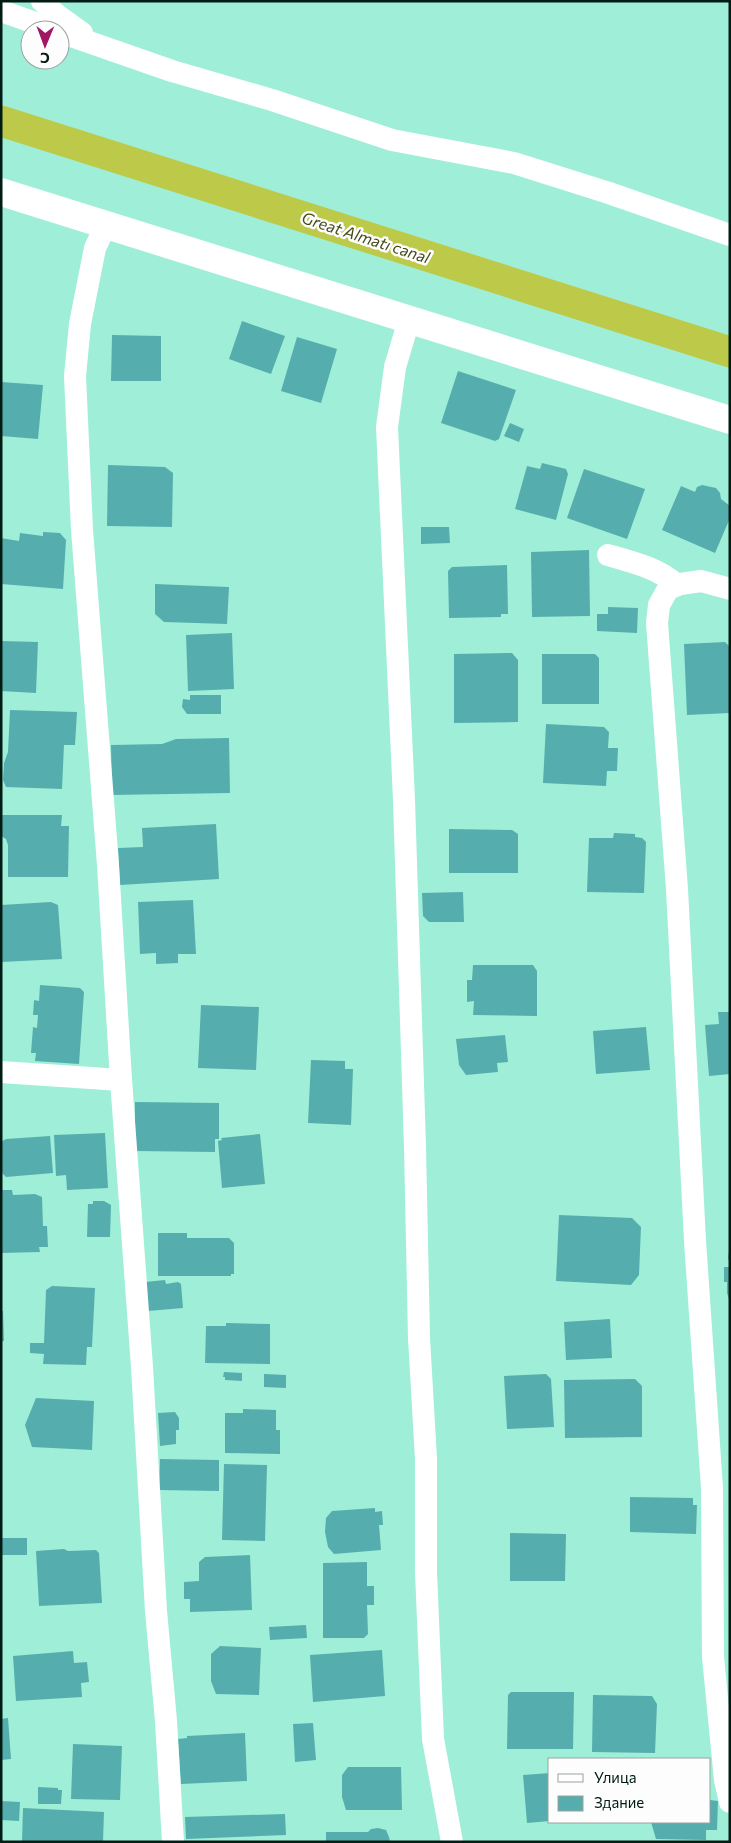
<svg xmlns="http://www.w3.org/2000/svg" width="731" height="1843" viewBox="0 0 731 1843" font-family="Commissioner,sans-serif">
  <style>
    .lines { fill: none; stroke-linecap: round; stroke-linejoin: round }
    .canal { stroke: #bdc948; stroke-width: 31 }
    .building { fill: #55aead }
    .street { stroke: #fff; stroke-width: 22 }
    .secondary { stroke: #fff; stroke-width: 28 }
    .labels { text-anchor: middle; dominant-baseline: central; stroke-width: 5; stroke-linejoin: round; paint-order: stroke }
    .water-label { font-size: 16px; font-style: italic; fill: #464b18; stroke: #fdfdfd }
  </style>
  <rect width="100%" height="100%" fill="#9fefd8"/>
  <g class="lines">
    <!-- canal -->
    <path class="canal" d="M1 121 730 352"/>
  </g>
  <!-- building -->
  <g class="building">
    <path d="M242 321 285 336 271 374 229 359Z"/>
    <path d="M112 335 161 336V381H111Z"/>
    <path d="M297 337 337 349 321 403 281 391Z"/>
    <path d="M458 371 516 390 499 439 495 441 441 423Z"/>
    <path d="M1 382 43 385 38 439 1 436Z"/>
    <path d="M510 423 524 429 519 442 504 436Z"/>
    <path d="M542 463 566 469 568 474 556 520 515 509 527 466 540 469Z"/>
    <path d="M108 465 165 467 173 473 172 527 107 526Z"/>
    <path d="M584 469 645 489 627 539 567 518Z"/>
    <path d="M702 485 716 488 720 493 721 499 730 506V518L715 553 662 530 681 486 695 492 697 487Z"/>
    <path d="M421 527H449L450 543 421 544Z"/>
    <path d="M43 532 60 533 66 540 63 589 1 584V538L19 541 20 533 43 536Z"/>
    <path d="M589 550 590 616 532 617 531 552Z"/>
    <path d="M507 565 508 614H501V617L449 618 448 571 452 567Z"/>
    <path d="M155 584 229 587 227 624 164 622 155 614Z"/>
    <path d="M608 607 638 608 637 633 597 631V614H608Z"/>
    <path d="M232 633 234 689 188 691 186 635Z"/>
    <path d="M1 641 38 642 36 693 1 691Z"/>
    <path d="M725 642 730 647V713L687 715 684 644Z"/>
    <path d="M512 653 518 660V722L454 723V654Z"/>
    <path d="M542 654H595L599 658V704H542Z"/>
    <path d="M190 695H221V714H187L182 707 183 699 190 700Z"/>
    <path d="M10 710 77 712 75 745H64L62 789 6 787 3 780 4 763 8 752Z"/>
    <path d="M546 724 604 727 609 732 608 748H618L617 771H607L606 786 543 783Z"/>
    <path d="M229 738 230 793 112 795 111 745 162 744 176 739Z"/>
    <path d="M1 815H62L61 826H69L68 877H8V845L6 839 1 836Z"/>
    <path d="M216 824 219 879 120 885 118 848 143 847 142 828Z"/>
    <path d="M449 829 512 830 518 834V873H449Z"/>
    <path d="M614 833 635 834V837L642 838 646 842 644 893 587 892 589 838H613Z"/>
    <path d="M463 892 464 922H429L423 916 422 893Z"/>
    <path d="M193 900 196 954H178V963L156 964V953L140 954 138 902Z"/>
    <path d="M51 902 58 905 62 959 1 962V905Z"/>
    <path d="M473 965H533L537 971V1016L473 1015 474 1001 467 1002V980H472Z"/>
    <path d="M40 985 80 988 84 992 79 1064 35 1061 36 1053H31L33 1027 37 1028 38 1015H33L34 1000 39 1001Z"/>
    <path d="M201 1005 259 1007 256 1070 198 1068Z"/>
    <path d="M718 1012H730V1074L709 1076 705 1025 719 1024Z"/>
    <path d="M646 1027 650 1070 596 1074 593 1031Z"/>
    <path d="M505 1035 508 1062 497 1063 498 1072 466 1075 459 1065 456 1039Z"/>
    <path d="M311 1060 345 1061V1069H353L351 1125 308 1123Z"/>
    <path d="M135 1102 219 1103V1139H215V1152L135 1151Z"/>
    <path d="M105 1133 108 1188 67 1190 66 1175 56 1176 54 1135Z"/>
    <path d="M260 1134 265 1184 222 1188 218 1141 222 1140 221 1138Z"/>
    <path d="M50 1136 53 1173 6 1177 1 1172V1142L6 1139Z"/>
    <path d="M1 1190H12L13 1195 35 1194 42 1197 43 1226H47L48 1247H39L40 1252 1 1253Z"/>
    <path d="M93 1201H104L111 1205 110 1237H87L88 1204H93Z"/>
    <path d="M559 1215 632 1218 641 1227 639 1275 631 1285 556 1281Z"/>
    <path d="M158 1233H187V1238H229L234 1243V1274H231V1276H158Z"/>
    <path d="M730 1245V1263L728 1258Z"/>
    <path d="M724 1267H730V1302L727 1293V1282H724Z"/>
    <path d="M165 1280 166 1284 178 1282 181 1284 183 1308 148 1311 145 1282Z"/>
    <path d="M52 1286 95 1288 92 1347H87L86 1365 43 1364 44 1354 30 1353V1343H44L46 1290Z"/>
    <path d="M1 1311H3L4 1341H1Z"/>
    <path d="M610 1319 612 1358 566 1360 564 1322Z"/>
    <path d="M226 1323 270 1324V1364L205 1363 206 1326H226Z"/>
    <path d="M224 1372 242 1373V1381L225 1380V1377H223Z"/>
    <path d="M264 1374 286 1375V1388L264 1387Z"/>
    <path d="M546 1374 551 1379 554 1427 507 1429 504 1376Z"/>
    <path d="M635 1379 642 1386V1437L565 1438 564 1380Z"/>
    <path d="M36 1398 94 1401 92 1450 32 1447 25 1425Z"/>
    <path d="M243 1409 276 1410V1430H280V1454L225 1453V1413H243Z"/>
    <path d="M175 1412 179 1418V1430H176V1444L160 1446 158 1413Z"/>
    <path d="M160 1459 219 1460V1491L159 1490Z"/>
    <path d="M224 1464 267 1465 265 1541 222 1540Z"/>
    <path d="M630 1497 693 1498V1505H697L696 1534 630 1532Z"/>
    <path d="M375 1508V1512L382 1511 383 1525H379L381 1550 334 1554 328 1547 325 1532 326 1518 332 1511Z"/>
    <path d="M510 1533 566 1534 565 1581H510Z"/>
    <rect x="1" y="1538" width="26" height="17"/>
    <path d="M64 1549 68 1551 96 1550 99 1553 102 1603 39 1606 36 1551Z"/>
    <path d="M250 1555 252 1610 190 1612V1599H184V1582L199 1581V1562L205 1557Z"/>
    <path d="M367 1562V1586H374V1605H367L368 1634 364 1638H323V1563Z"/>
    <path d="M306 1625 307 1638 270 1640 269 1627Z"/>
    <path d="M220 1646 261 1648 259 1695 216 1694 211 1681V1654Z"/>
    <path d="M382 1650 385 1696 313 1702 310 1655Z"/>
    <path d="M73 1651 74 1663 87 1662 89 1682 81 1683 82 1697 16 1701 13 1656Z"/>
    <path d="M511 1692H574L573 1749H507L508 1695Z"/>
    <path d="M593 1695 652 1696 657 1704 655 1753 592 1752Z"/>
    <path d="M8 1718 11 1759 1 1760V1719Z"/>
    <path d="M313 1723 316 1760 295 1762 293 1724Z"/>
    <path d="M245 1733 247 1781 181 1784 178 1739 187 1738V1736Z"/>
    <path d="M73 1744 122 1746 120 1800 71 1799Z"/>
    <path d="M348 1767H401L402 1810H346L342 1797V1775Z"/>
    <path d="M550 1773V1821L527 1823 523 1775Z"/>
    <path d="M38 1787 58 1788V1790H62L61 1804H38Z"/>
    <path d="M710 1800 718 1801 717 1830H706V1840L656 1839 651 1822H710Z"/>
    <path d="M1 1801 20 1802 19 1821 1 1820Z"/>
    <path d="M23 1808 104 1812 103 1842H22Z"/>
    <path d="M285 1814 286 1835 186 1839 185 1817Z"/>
    <path d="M378 1828 386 1830 389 1837 390 1842H326V1832H368L371 1829Z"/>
  </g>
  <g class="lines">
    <!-- street -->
    <g class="street">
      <path d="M42 1 57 15 82 33"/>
      <path d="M1 11 55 30"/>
      <path d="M60 32 172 71 272 100 392 140 514 163 609 193 730 235"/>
      <path d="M106 225 95 248 80 324 75 376 82 530 108 865 121 1080 142 1367 156 1611 166 1721 173 1842"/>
      <path d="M409 320 395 367 387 427 404 800 415 1147 419 1338 426 1459V1572L433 1739 452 1842"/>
      <path d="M608 555C633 562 658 568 677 585"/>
      <path d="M730 589 701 581 680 584 668 589 659 605 657 623 677 889 695 1241 712 1488 713 1657 725 1780 730 1802"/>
      <path d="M1 1072 121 1080"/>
    </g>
    <!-- secondary -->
    <path class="secondary" d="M1 192 730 420"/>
  </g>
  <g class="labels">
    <!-- water labels -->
    <g class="water-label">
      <text transform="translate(366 237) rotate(18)">Great Almatı canal</text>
    </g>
  </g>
  <!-- border -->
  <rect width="731" height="1843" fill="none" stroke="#001c15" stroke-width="5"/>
  <!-- legend -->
  <rect x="548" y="1758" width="162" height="65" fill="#fdfdfd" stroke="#98a3a0"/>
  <rect x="558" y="1774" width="25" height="8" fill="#ffffff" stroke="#98a3a0"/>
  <text x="594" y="1783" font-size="15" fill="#001c15">Улица</text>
  <rect x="558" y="1796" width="25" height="15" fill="#55aead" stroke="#98a3a0"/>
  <text x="594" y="1808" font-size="15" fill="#001c15">Здание</text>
  <!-- north arrow -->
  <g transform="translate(45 45) rotate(181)"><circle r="24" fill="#fdfdfd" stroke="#98a3a0"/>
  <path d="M0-4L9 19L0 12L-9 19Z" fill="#a11762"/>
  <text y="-8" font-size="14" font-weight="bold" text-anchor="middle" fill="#001c15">С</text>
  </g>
</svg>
